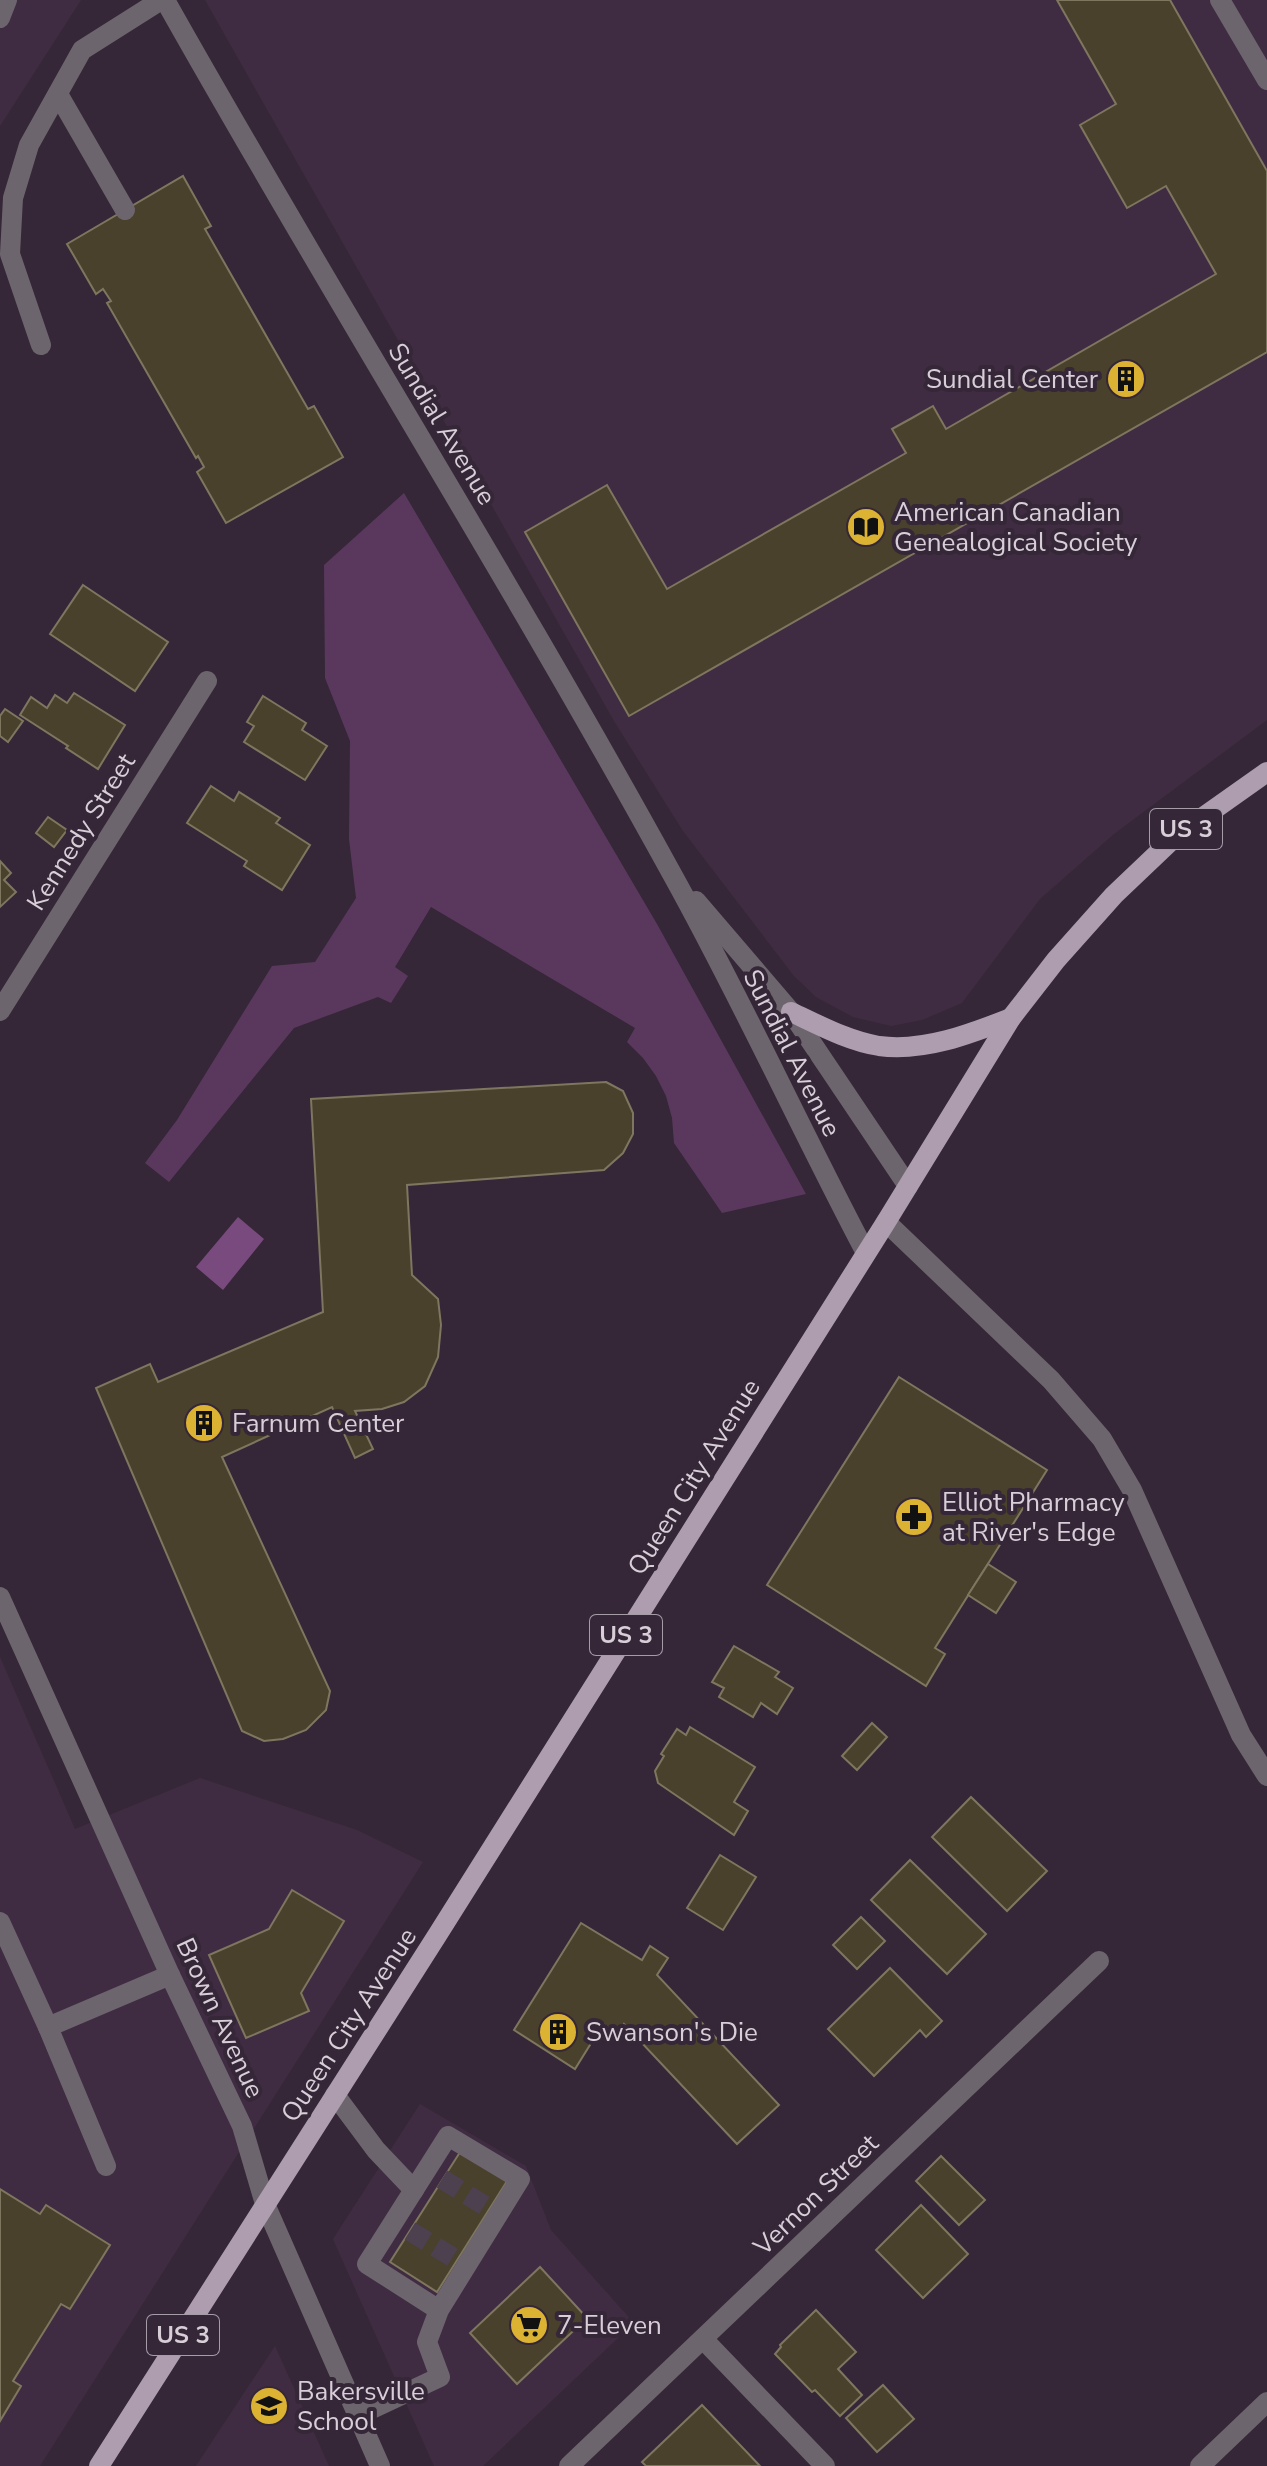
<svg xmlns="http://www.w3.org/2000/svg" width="1267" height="2466" viewBox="0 0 1267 2466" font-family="'Nunito Sans',sans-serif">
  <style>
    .built { fill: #402c42 }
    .green { fill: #5a385e }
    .water { fill: #794a7e }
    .building { fill: #49412c; stroke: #7f765f; stroke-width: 2 }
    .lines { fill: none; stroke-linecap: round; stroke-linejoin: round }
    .minor-tunnel { stroke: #4d404f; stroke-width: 20; stroke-dasharray: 20 10; stroke-linecap: butt }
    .minor { stroke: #6d656e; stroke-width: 20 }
    .major { stroke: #ad9dae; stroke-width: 20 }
    .labels { text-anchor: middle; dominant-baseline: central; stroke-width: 8; stroke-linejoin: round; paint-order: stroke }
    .shield { fill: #352737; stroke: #a69ca8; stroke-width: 2 }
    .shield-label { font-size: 24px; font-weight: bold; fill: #d7ced8 }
    .poi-label { font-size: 26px; fill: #d7ced8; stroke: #352737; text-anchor: start }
    .street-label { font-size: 26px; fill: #d7ced8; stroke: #352737 }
  </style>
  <rect width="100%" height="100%" fill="#352737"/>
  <!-- built -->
  <g class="built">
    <path d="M0 0H81L0 126Z"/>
    <path d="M205 0H1267V720L1114 834 1040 899 962 1003 922 1020 891 1026 853 1017 816 997 794 976 683 831 614 721Z"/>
    <path d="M0 1657 75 1829 200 1778 357 1830 423 1862 40 2466H0Z"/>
    <path d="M420 2104 526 2166 551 2230 634 2323 483 2466H434L333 2239Z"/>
    <path d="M275 2346 329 2466H196Z"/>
  </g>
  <!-- green -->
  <path class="green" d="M404 493 657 924 806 1194 722 1213 674 1143 672 1118 666 1096 656 1076 643 1058 627 1042 635 1028 431 907 395 967 408 976 391 1003 378 997 294 1028 169 1182 145 1163 177 1120 272 966 315 962 356 898 349 839 350 741 325 678 324 565Z"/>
  <!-- water -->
  <path class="water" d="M238 1217 264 1239 223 1290 196 1267Z"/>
  <!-- building -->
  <g class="building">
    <path d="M1057 0H1170L1267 171V352L629 716 525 532 607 485 667 589 906 453 892 429 912 418 933 406 946 429 1216 274 1166 186 1127 208 1080 125 1116 104Z"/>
    <path d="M183 176 211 226 205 229 308 409 314 406 343 457 226 523 197 472 204 467 198 456 196 458 107 303 111 301 103 289 96 294 67 244Z"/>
    <path d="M83 585 168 642 135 691 50 634Z"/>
    <path d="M74 693 125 725 98 769 66 748 68 746 20 715 31 697 47 708 55 695 67 703Z"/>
    <path d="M263 696 306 723 302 730 327 746 305 780 244 742 254 726 247 722Z"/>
    <path d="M5 709 23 721 8 742 0 736V716Z"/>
    <path d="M211 786 234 801 239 792 280 818 276 823 310 845 282 890 244 866 247 861 187 823Z"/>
    <path d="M48 817 67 830 54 847 36 833Z"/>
    <path d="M0 861 11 873 4 880 16 892 0 907Z"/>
    <path d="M606 1082 623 1091 633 1113V1134L623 1153 604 1170 407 1185 412 1275 438 1299 441 1325 438 1357 425 1386 404 1402 382 1409 355 1411 373 1449 355 1458 332 1407 222 1457 330 1691 326 1710 306 1730 283 1739 264 1741 242 1731 96 1388 150 1364 158 1382 323 1312 311 1099Z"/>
    <path d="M899 1377 1047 1470 935 1648 945 1654 926 1686 767 1585Z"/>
    <path d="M988 1564 1016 1582 996 1613 968 1595Z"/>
    <path d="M734 1646 779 1672 775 1677 793 1688 777 1714 761 1703 753 1717 719 1697 724 1688 712 1682Z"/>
    <path d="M872 1723 887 1737 857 1770 842 1756Z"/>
    <path d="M690 1727 755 1767 734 1802 748 1811 734 1835 658 1783 655 1771 664 1756 661 1754 677 1729 686 1735Z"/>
    <path d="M971 1797 1047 1871 1007 1911 932 1837Z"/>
    <path d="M720 1855 756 1877 723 1930 687 1908Z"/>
    <path d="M910 1860 986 1934 947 1974 871 1900Z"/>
    <path d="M292 1890 344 1921 301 1993 309 2011 246 2038 209 1955 269 1929Z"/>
    <path d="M861 1917 885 1941 857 1969 833 1945Z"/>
    <path d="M581 1923 642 1960 650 1946 668 1958 657 1975 779 2105 737 2144 624 2024 619 2034 603 2024 575 2069 514 2030Z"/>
    <path d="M890 1968 942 2021 926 2037 920 2030 874 2076 828 2029Z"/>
    <path d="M462 2149 509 2178 437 2292 390 2262Z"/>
    <path d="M941 2156 985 2200 959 2225 916 2181Z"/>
    <path d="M0 2189 40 2214 46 2205 110 2245 70 2309 61 2304 13 2381 21 2386 0 2421Z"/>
    <path d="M921 2205 968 2254 923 2298 876 2250Z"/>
    <path d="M540 2267 587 2318 517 2384 470 2333Z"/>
    <path d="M816 2310 856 2352 838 2369 862 2395 840 2416 815 2390 812 2392 775 2354 781 2347 780 2345Z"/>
    <path d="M883 2385 914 2419 877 2452 846 2418Z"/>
    <path d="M702 2405 760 2466H646L642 2462Z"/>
  </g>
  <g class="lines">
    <!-- minor-tunnel -->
    <g class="minor-tunnel">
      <path d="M442 2179 490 2209"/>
      <path d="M410 2231 457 2260"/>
    </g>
    <!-- minor -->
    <g class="minor">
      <path d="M165 0C330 294 510 579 672 874 741 998 800 1128 866 1253"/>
      <path d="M1220 0 1267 80"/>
      <path d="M0 18 7 0"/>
      <path d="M58 94 125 210"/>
      <path d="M41 345 10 254 13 198 29 145 82 50 161 0"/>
      <path d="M696 901 791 1012 908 1186"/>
      <path d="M0 1011 207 681"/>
      <path d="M886 1222 1051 1380 1102 1439 1132 1490 1241 1735 1267 1776"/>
      <path d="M0 1597 170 1975 242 2126 265 2204 380 2466"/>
      <path d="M0 1922 48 2027 106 2166"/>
      <path d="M48 2027 170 1975"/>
      <path d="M335 2095 376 2150 414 2190"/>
      <path d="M703 2339 825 2466"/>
      <path d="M359 2415 440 2377 427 2342 439 2310 520 2179 448 2136 367 2264 439 2310"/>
      <path d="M569 2466 1099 1961"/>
      <path d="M1200 2466 1267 2402"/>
    </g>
    <!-- major -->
    <g class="major">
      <path d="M791 1012C819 1025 848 1041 879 1046 924 1052 970 1034 1011 1018"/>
      <path d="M99 2466 438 1934 886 1222 1011 1018 1056 960 1114 895 1175 837 1267 772"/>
    </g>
  </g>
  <!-- icons -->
  <defs>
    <g id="building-disc" transform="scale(2)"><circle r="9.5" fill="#dcb233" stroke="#352737"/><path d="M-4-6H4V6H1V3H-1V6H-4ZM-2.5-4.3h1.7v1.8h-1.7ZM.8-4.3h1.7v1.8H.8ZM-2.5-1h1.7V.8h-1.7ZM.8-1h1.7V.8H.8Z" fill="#111"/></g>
    <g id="library-disc" transform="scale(2)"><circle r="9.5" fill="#dcb233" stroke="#352737"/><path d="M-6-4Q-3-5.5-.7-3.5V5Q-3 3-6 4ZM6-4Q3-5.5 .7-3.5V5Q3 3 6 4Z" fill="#111"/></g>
    <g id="pharmacy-disc" transform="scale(2)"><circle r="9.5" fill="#dcb233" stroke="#352737"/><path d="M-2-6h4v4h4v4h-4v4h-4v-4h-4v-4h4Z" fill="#111"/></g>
    <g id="supermarket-disc" transform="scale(2)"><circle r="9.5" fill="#dcb233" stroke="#352737"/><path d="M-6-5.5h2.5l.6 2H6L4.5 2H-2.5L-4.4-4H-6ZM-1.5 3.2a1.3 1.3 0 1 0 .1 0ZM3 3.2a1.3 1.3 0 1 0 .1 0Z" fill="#111"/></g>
    <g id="school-disc" transform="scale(2)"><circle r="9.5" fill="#dcb233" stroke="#352737"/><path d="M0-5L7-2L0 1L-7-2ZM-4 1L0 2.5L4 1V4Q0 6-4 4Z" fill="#111"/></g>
  </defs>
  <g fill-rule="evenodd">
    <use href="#building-disc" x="1126" y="379"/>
    <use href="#library-disc" x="866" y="527"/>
    <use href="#building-disc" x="204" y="1423"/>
    <use href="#pharmacy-disc" x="914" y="1517"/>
    <use href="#building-disc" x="558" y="2032"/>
    <use href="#supermarket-disc" x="529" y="2325"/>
    <use href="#school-disc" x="269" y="2406"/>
  </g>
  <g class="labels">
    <!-- shield labels -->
    <g class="shield">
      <rect x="1150" y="809" width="72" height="40" rx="6"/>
      <rect x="590" y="1615" width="72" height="40" rx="6"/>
      <rect x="147" y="2315" width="72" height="40" rx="6"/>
    </g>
    <g class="shield-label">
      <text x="1186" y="829">US 3</text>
      <text x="626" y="1635">US 3</text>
      <text x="183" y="2335">US 3</text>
    </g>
    <!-- poi labels -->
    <g class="poi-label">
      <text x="1098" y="379" text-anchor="end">Sundial Center</text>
      <text x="894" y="512">American Canadian<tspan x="894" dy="30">Genealogical Society</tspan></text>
      <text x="232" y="1423">Farnum Center</text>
      <text x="942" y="1502">Elliot Pharmacy<tspan x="942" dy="30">at River's Edge</tspan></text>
      <text x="586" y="2032">Swanson's Die</text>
      <text x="557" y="2325">7-Eleven</text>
      <text x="297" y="2391">Bakersville<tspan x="297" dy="30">School</tspan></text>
    </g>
    <!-- street labels -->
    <g class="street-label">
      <text transform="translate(442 424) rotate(59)">Sundial Avenue</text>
      <text transform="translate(81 832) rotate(-58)">Kennedy Street</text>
      <text transform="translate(792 1053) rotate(63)">Sundial Avenue</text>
      <text transform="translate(694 1477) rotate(-58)">Queen City Avenue</text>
      <text transform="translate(220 2018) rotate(65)">Brown Avenue</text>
      <text transform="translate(349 2025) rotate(-57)">Queen City Avenue</text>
      <text transform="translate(816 2195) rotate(-44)">Vernon Street</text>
    </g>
  </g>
</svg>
